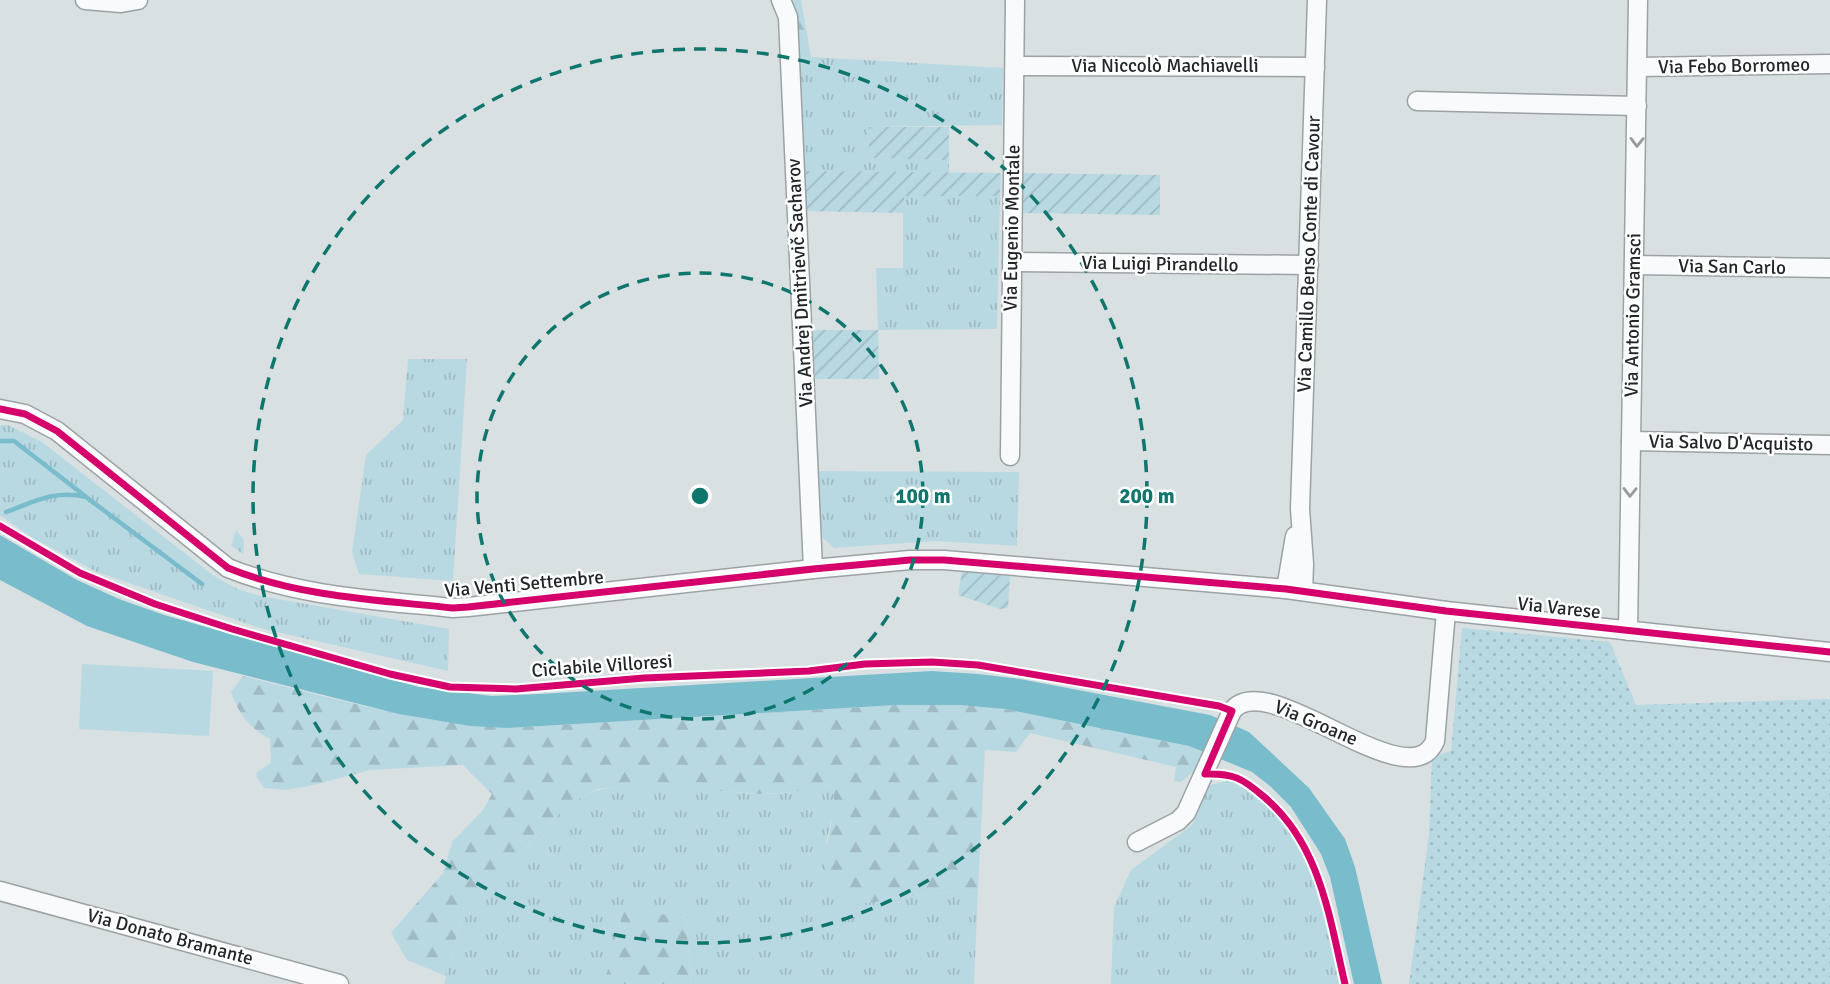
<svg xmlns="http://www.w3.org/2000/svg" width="1830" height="984" viewBox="0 0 1830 984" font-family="Signika,sans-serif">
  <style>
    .grass { fill: url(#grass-tufts) }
    .forest { fill: url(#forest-firs) }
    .park { fill: url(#park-dots) }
    .garden { fill: url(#garden-furrows) }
    .pitch { fill: #b9d9e2 }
    .water { fill: #79bccc }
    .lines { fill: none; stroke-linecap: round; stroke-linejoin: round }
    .stream { stroke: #79bccc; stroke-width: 4.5 }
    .minor-casing { stroke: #9ca2a4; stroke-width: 21 }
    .minor { stroke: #f9fafb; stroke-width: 18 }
    .cycleway-casing { stroke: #fff; stroke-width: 11 }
    .cycleway { stroke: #d6006c; stroke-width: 7 }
    .oneway { stroke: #989b9c }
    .ring { fill: none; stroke: #0f766e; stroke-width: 3.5; stroke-dasharray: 12 9 }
    .labels { text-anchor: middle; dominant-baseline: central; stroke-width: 5; stroke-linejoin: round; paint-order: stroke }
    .street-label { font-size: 19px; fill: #212729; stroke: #fff }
    .centre { fill: #0f766e; stroke: #fff; stroke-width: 3.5 }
    .ring-label { font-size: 21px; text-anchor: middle; font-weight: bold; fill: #0f766e; stroke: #fff; stroke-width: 5; stroke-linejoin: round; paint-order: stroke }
  </style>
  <defs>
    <pattern id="grass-tufts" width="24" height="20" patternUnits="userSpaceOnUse" patternTransform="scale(1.75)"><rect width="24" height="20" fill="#b9d9e2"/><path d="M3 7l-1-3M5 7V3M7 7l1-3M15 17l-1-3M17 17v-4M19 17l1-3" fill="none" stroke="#9fbac2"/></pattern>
    <pattern id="forest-firs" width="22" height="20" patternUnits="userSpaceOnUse" patternTransform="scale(1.75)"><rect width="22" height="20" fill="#b9d9e2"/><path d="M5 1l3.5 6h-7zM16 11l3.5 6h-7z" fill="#9fbac2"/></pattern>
    <pattern id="park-dots" width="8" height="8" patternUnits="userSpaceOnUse" patternTransform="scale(1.75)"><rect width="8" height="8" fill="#b9d9e2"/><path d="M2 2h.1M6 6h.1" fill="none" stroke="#9fbac2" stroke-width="1.8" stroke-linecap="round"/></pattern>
    <pattern id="garden-furrows" width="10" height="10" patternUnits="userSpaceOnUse" patternTransform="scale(1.75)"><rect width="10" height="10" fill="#b9d9e2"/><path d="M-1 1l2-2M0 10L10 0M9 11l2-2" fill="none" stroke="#9fbac2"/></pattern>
  </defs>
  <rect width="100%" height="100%" fill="#d8e0e2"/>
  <!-- grass -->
  <g class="grass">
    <path d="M811 57 1003 68 1002 125 869 127V158L949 160V173L805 171 800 58Z"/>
    <path d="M903 196H1000L997 329 878 330 876 268H903Z"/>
    <path d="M408 359H467L453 581 359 574 352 552 366 455 403 420Z"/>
    <path d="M0 425H8L42 442 214 576 237 589 260 596 449 629 448 671 260 628 97 572 31 537 0 515Z"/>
    <path d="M818 471 1019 472 1017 546 935 541 834 548 821 536Z"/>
    <path d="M236 530 244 540 243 554 231 546Z"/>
    <path d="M1231 780C1316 831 1321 896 1341 984H1111L1114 907 1131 870 1192 825 1206 786Z"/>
    <path d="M831 784 836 802 826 842 882 900 886 898 978 890 974 984H691L686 916 623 913 604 984H444L465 903 475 899C494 880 512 861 531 842 547 826 563 807 583 796 625 774 710 791 757 794 782 795 808 789 831 784Z"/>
  </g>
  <!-- forest -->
  <g class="forest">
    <path d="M793 0H801L811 57 800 58Z"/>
    <path d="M243 676C330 697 417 723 507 728L896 705H959L1005 709 1189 746 1203 753 1199 767 1181 782 1174 781 1176 767 1030 733 1016 752 985 750 978 890 886 898C876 904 865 904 854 901 796 885 846 818 831 784L794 792 760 794 669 787 623 786 598 789 581 797 555 817 475 899 465 903 446 976 407 960 391 933 443 873 452 842 483 810 492 794 463 765 370 770 310 786 286 790 264 788 256 776 257 772 271 763 270 739C249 728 239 714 231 692Z"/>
    <path d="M623 912 686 916 691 984H604Z"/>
  </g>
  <!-- park -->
  <path class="park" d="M1462 628 1610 642 1636 705 1830 699V984H1409L1429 834 1432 757 1451 751Z"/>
  <!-- garden -->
  <g class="garden">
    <path d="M869 127H949V160L869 158Z"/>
    <path d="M805 171 1001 173 1000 196H904V213L807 211Z"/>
    <path d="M1023 173 1160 175V215L1023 213Z"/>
    <path d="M812 330H878L879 379H815Z"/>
    <path d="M962 572 1010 576 1008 608 1000 609 958 595Z"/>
  </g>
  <!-- pitch -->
  <path class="pitch" d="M82 664 213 671 209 736 79 729Z"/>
  <!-- water -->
  <path class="water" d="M0 535 77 580 119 599 164 615 419 687 492 696 539 694 932 671 978 674 1020 679 1210 715 1249 732 1309 788 1345 839 1355 867 1382 984H1354L1330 877 1321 854 1291 807 1270 786 1252 772 1189 746 1005 709 959 705H896L507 728 470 726 399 714 193 662 87 626 0 580Z"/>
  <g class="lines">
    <!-- stream -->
    <g class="stream">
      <path d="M0 441H14L85 496"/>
      <path d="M6 512C36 501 54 490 86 497L202 584"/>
    </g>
    <!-- minor casing -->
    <g class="minor-casing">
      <g id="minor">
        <path d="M85 0 121 3 138 0"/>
        <path d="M781 0 788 17 813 569"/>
        <path d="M1015 66 1315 67"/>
        <path d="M1638 67 1830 64"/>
        <path d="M1417 101 1637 106"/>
        <path d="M1012 262 1309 265"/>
        <path d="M1634 265 1830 268"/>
        <path d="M0 409 25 414 57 431 228 568C300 597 377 600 453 608L468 607 813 569 910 560H944L1286 589 1446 611 1830 652"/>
        <path d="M1631 441 1830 445"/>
        <path d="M1010 456 1015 0"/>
        <path d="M1286 589 1295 536"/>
        <path d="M1303 591 1304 564 1300 509 1317 0"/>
        <path d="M1628 631 1638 0"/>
        <path d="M1137 842 1178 821 1186 813 1232 711C1266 664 1409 803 1435 741L1446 611"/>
        <path d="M0 891 339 984"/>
      </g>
    </g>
    <!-- minor -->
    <use href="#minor" class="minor"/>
    <!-- cycleway casing -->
    <g class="cycleway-casing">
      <g id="cycleway">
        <path d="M0 409 25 414 57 431 228 568C300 597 377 600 453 608L468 607 813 569 910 560H944L1286 589 1446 611 1830 652"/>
        <path d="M0 526 80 573 155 604 232 629 390 674 450 687 516 689 644 678 809 671 865 664 932 662 978 665 1219 706 1232 711 1205 774C1233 773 1242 778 1263 796 1320 843 1329 916 1345 984"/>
      </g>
    </g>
    <!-- cycleway -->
    <use href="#cycleway" class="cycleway"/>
  </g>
  <!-- one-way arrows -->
  <defs><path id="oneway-chevron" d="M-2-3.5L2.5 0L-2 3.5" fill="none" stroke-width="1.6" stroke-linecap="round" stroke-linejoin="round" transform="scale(1.75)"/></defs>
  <g class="oneway">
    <use href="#oneway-chevron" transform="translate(1637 142) rotate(91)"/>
    <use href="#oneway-chevron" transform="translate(1630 492) rotate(91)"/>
  </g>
  <!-- distance rings -->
  <g class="ring">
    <circle cx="700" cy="496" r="223"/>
    <circle cx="700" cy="496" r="447"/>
  </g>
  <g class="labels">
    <!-- street labels -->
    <g class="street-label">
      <text x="1165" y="66">Via Niccolò Machiavelli</text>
      <text transform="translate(1734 66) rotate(-1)">Via Febo Borromeo</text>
      <text transform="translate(1012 228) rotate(-89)">Via Eugenio Montale</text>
      <text transform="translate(1309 254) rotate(-88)">Via Camillo Benso Conte di Cavour</text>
      <text transform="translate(1160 264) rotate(1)">Via Luigi Pirandello</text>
      <text transform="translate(1732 267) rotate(1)">Via San Carlo</text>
      <text transform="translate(800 283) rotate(-93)">Via Andrej Dmitrievič Sacharov</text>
      <text transform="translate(1633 315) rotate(-89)">Via Antonio Gramsci</text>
      <text transform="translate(1731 443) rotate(1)">Via Salvo D'Acquisto</text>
      <text transform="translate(524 584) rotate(-5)">Via Venti Settembre</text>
      <text transform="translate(1559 608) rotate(6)">Via Varese</text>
      <text transform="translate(602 666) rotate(-4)">Ciclabile Villoresi</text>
      <text transform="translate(1316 723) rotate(23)">Via Groane</text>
      <text transform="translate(170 937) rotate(15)">Via Donato Bramante</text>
    </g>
  </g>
  <circle cx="700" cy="496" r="10" class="centre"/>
  <g class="ring-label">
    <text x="923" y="503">100 m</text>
    <text x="1147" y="503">200 m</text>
  </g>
</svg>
